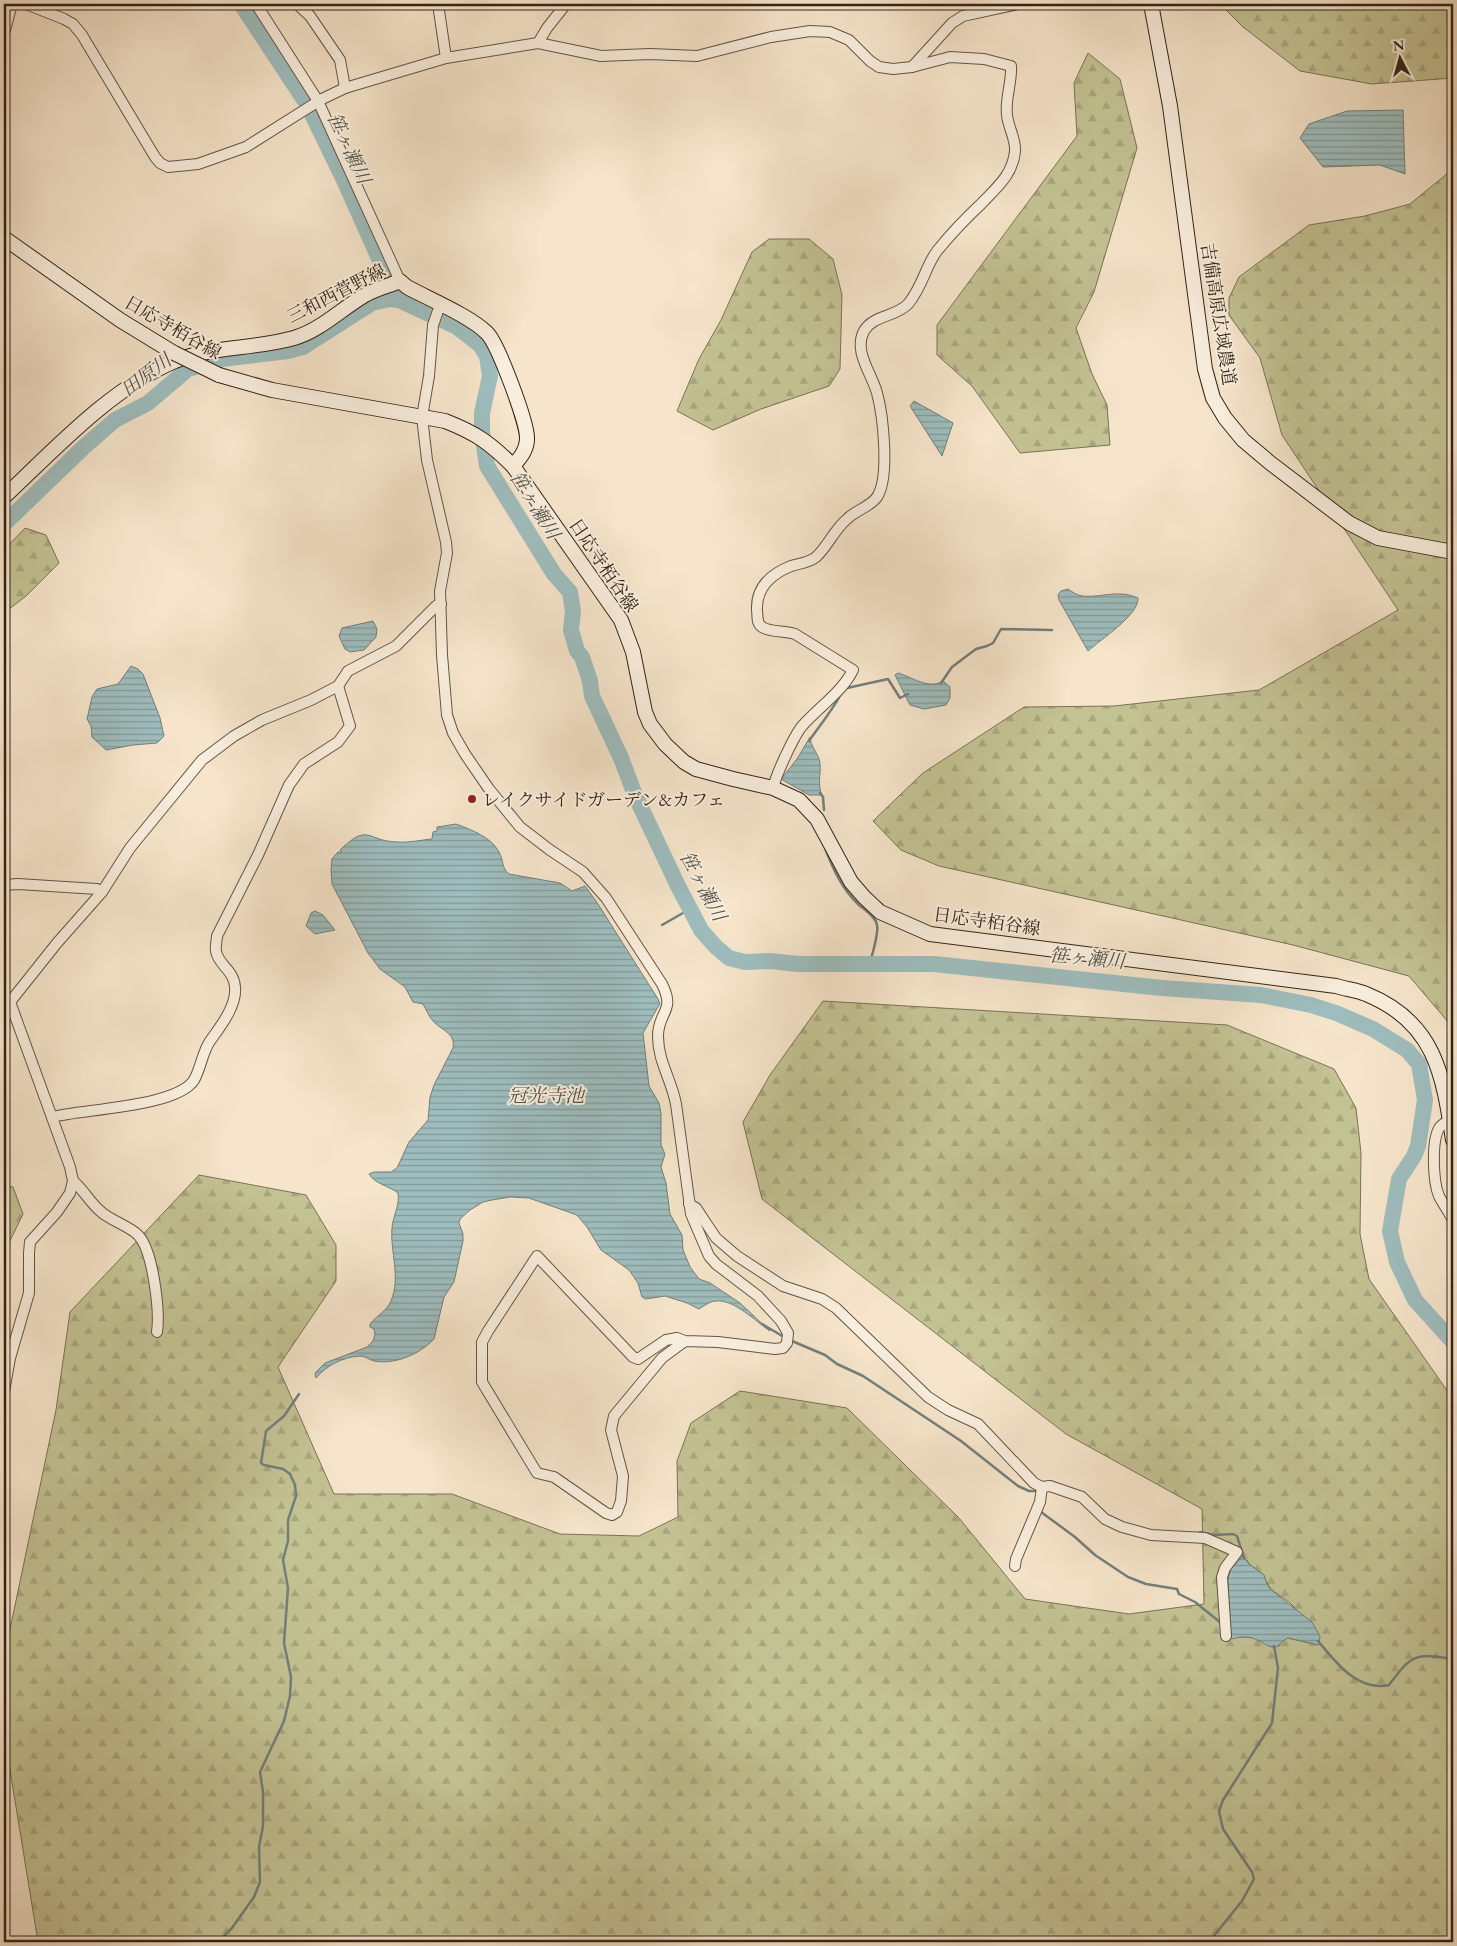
<svg xmlns="http://www.w3.org/2000/svg" width="1457" height="1946" viewBox="0 0 1457 1946" font-family="'EB Garamond','Noto Serif JP',serif">
  <style>
    .forest { fill: url(#forest-firs); stroke: #7a7255; fill-rule: evenodd }
    .water { fill: url(#water-rules); stroke: #737f7b }
    .lines { fill: none; stroke-linecap: round; stroke-linejoin: round }
    .stream { stroke: #737f7b; stroke-width: 2.5 }
    .river { stroke: #9ebdbe; stroke-width: 16 }
    .street-casing { stroke: #635444; stroke-width: 12 }
    .secondary-casing { stroke: #322317; stroke-width: 16 }
    .street { stroke: #f9eedd; stroke-width: 10 }
    .secondary { stroke: #f9eedd; stroke-width: 14 }
    .secondary-bridge-casing { stroke: #322317; stroke-width: 16; stroke-linecap: butt }
    .secondary-bridge { stroke: #f9eedd; stroke-width: 14 }
    .poi-dot { fill: #8f2418; stroke: #f9eedd; stroke-width: 2 }
    .labels { text-anchor: middle; dominant-baseline: central; stroke-width: 4; stroke-linejoin: round; paint-order: stroke }
    .street-label { font-size: 18px; fill: #322317; stroke: #f9eedd }
    .poi-label { font-size: 18px; fill: #322317; stroke: #f9eedd; text-anchor: start }
    .water-label { font-size: 19px; font-style: italic; fill: #525149; stroke: #f9eedd }
  </style>
  <defs>
    <pattern id="forest-firs" width="22" height="20" patternUnits="userSpaceOnUse" patternTransform="scale(1.25)"><rect width="22" height="20" fill="#c3c293"/><path d="M5 1l3.5 6h-7zM16 11l3.5 6h-7z" fill="#a8a67e"/></pattern>
    <pattern id="water-rules" width="6" height="5" patternUnits="userSpaceOnUse" patternTransform="scale(1.25)"><rect width="6" height="5" fill="#9ebdbe"/><path d="M0 2.5h6" fill="none" stroke="#819999"/></pattern>
  </defs>
  <rect width="100%" height="100%" fill="#f6e5cb"/>
  <filter id="stains"><feTurbulence type="fractalNoise" baseFrequency=".004" numOctaves="4"/><feColorMatrix values="0 0 0 0 .2 0 0 0 0 .09 0 0 0 0 .02 0 0 0 .5 -.17"/></filter>
  <radialGradient id="worn" r=".72"><stop offset=".6" stop-color="#630" stop-opacity="0"/><stop offset="1" stop-color="#630" stop-opacity=".3"/></radialGradient>
  <!-- forest -->
  <g class="forest">
    <path d="M1220 4H1453V78L1372 84 1300 71 1243 27Z"/>
    <path d="M1088 53 1120 79 1137 148 1094 292 1076 328 1092 374 1107 405 1110 445 1020 453 972 386 937 355V325L1077 136 1074 83Z"/>
    <path d="M1453 169V1033L1449 1023 1409 976 1293 945 939 866 901 850 873 821 923 773 1024 707 1114 706 1259 690 1398 610 1282 435 1260 358 1229 315V298L1239 277 1309 225 1365 216 1410 204Z"/>
    <path d="M769 239H809L833 259 842 295 840 369 829 386 761 409 713 430 677 411 699 359 721 320 752 252Z"/>
    <path d="M25 528 46 535 59 563 26 596 4 613V550Z"/>
    <path d="M823 1001 1227 1025 1334 1069 1356 1108 1361 1153 1360 1234 1369 1279 1453 1399V1942H38L4 1733V1658L56 1410 70 1312 199 1175 306 1195 336 1245V1281L278 1367 334 1494H452L560 1534 639 1536 678 1517 677 1461 691 1423 740 1391 847 1408 959 1518 1025 1599 1129 1614 1204 1604 1202 1509 1066 1434 762 1199 743 1122 770 1075ZM1247 1560 1249 1564 1264 1575C1270 1595 1281 1593 1293 1606 1301 1613 1309 1634 1314 1644L1288 1638 1283 1640 1279 1646H1270L1257 1638 1241 1637Z"/>
    <path d="M4 1186 13 1187 23 1214 4 1253Z"/>
  </g>
  <!-- water -->
  <g class="water">
    <path d="M1403 110 1405 174 1380 165 1323 167 1300 138 1309 124 1347 111Z"/>
    <path d="M914 401 953 423 942 456 910 406Z"/>
    <path d="M1068 589C1072 592 1077 595 1082 596 1102 598 1117 589 1138 598 1139 615 1101 639 1088 651L1059 600 1058 595 1061 591Z"/>
    <path d="M373 621 377 629 376 637 364 650 350 652 345 649 339 636 342 628Z"/>
    <path d="M131 666 138 669 143 674 160 718 164 736 157 743 133 745 106 750 92 737 91 726 87 719 92 697 97 689 118 684Z"/>
    <path d="M898 673C912 677 929 690 943 681L950 687V698L946 705 924 709 910 705 895 675Z"/>
    <path d="M810 737C810 746 819 754 820 763 821 775 817 784 822 795H809L781 779 797 759Z"/>
    <path d="M456 824C472 830 491 837 499 852 504 861 501 867 509 874L560 883 572 891 585 886 598 904 658 999 660 1004 658 1007 643 1033 649 1086 659 1103 661 1113V1145L665 1154 661 1167 666 1183 670 1214 682 1235 683 1250 690 1267 699 1279 710 1283 740 1303 770 1331C755 1321 734 1299 716 1301 710 1301 704 1306 699 1309L687 1303 665 1296 646 1299 642 1297 638 1283 629 1270 601 1250 587 1227 577 1215 529 1198 510 1197 492 1200 483 1202 470 1210 460 1219 459 1223 463 1234V1241L454 1282 444 1297 434 1339C420 1354 395 1365 374 1361 370 1360 365 1356 360 1356 343 1357 327 1365 316 1378L315 1373 325 1363 367 1347 373 1341 375 1335 374 1329 370 1327V1324C377 1315 386 1312 391 1301 401 1277 390 1252 392 1228 393 1215 400 1206 398 1193 389 1186 375 1184 369 1174L374 1172H391L397 1168 409 1142 428 1120 430 1097 434 1085 453 1048C456 1033 441 1030 433 1021 429 1017 426 1009 423 1004L413 1002 405 987 380 969 368 953 332 884 331 870 332 859 338 852H342L340 850C369 822 366 841 397 842 408 843 421 840 432 839L433 832 437 831V827Z"/>
    <path d="M315 911 323 915 335 930 315 934 306 926 311 913Z"/>
    <path d="M1242 1557H1244L1249 1564 1264 1575 1267 1584 1270 1589 1312 1622 1320 1636 1319 1645 1288 1638C1282 1640 1280 1646 1274 1648 1256 1642 1255 1633 1232 1639L1230 1637 1228 1578 1231 1569Z"/>
  </g>
  <g class="lines">
    <!-- stream -->
    <g class="stream">
      <path d="M941 683 952 667 976 649 987 646 993 643 1001 629 1052 630"/>
      <path d="M847 688 888 679 900 698 908 694"/>
      <path d="M809 741C820 725 832 711 841 694"/>
      <path d="M820 793 823 797 824 810"/>
      <path d="M825 848C833 869 842 889 859 905 865 910 876 917 877 925 879 934 872 954 870 963"/>
      <path d="M662 925 690 909"/>
      <path d="M762 1324 784 1337"/>
      <path d="M792 1341 825 1355 837 1364 863 1376 961 1441 1018 1486 1029 1491H1038"/>
      <path d="M1042 1509 1041 1512 1075 1537 1095 1555 1128 1577 1146 1584 1177 1589 1179 1594 1195 1602 1221 1623"/>
      <path d="M1197 1534 1200 1532 1214 1535 1233 1534 1237 1536 1244 1558"/>
      <path d="M1318 1641C1336 1662 1357 1692 1389 1685 1412 1654 1415 1653 1453 1659"/>
      <path d="M212 1942 224 1936 232 1928 254 1897 260 1882 259 1847 263 1826V1792L260 1772 284 1721 290 1696 291 1677 284 1643 288 1588 283 1560 288 1541V1520L296 1496 295 1485 290 1474 283 1469 264 1465 261 1463 266 1431 284 1416 299 1394"/>
      <path d="M1209 1942 1242 1901 1254 1879 1252 1872 1223 1829 1219 1811 1223 1800 1272 1723 1278 1668 1274 1646"/>
    </g>
    <!-- river -->
    <g class="river">
      <path d="M241 4 307 104 344 180 385 272 399 300 457 327 480 345 487 356 490 376 482 413V432L487 466 554 574 570 592 573 612 571 630 577 651 582 657 590 681 592 696 621 758 635 795 678 886 701 930 715 946 729 958 745 962 770 961 798 964H934L1162 988 1261 995 1311 1005 1336 1013 1373 1029 1407 1050 1419 1064 1425 1100 1418 1146 1414 1156 1399 1179 1390 1231 1397 1262 1415 1300 1453 1342"/>
      <path d="M4 524 85 446 115 420 148 403 188 369 222 359 288 351 303 347 372 303 389 299 399 300"/>
    </g>
    <!-- street casing -->
    <g class="street-casing">
      <g id="street">
        <path d="M26 4 64 19 73 24 82 35 155 157 160 163 168 167 198 164 246 147 322 99 345 88 446 58 538 43 547 28 566 4"/>
        <path d="M256 4 318 101 400 281"/>
        <path d="M297 4 310 16 340 60 345 88"/>
        <path d="M438 4 446 58"/>
        <path d="M4 34 12 4"/>
        <path d="M538 43 601 56 650 54 697 56 771 37 810 31 830 32 849 40 870 61 879 67 893 69 912 67 950 57 984 59 1011 66C1012 83 1005 98 1007 115 1008 127 1016 139 1015 151 1013 175 996 188 981 204 966 218 950 235 937 251 925 267 923 286 908 304 896 317 873 315 864 331 853 351 872 374 877 393 883 415 890 477 877 497 870 507 856 510 847 519 834 530 828 546 816 557 809 563 800 563 791 566 771 574 756 587 757 610 758 616 756 623 762 627 771 633 785 630 795 634L853 670C842 692 819 707 803 725 794 735 776 775 773 788"/>
        <path d="M912 67 952 23 963 16 1018 4"/>
        <path d="M4 159V175"/>
        <path d="M440 305 433 325 429 376 422 417 427 460 446 542 447 553 440 591 442 655 447 715 453 733 465 754 489 789 520 827 550 850 583 872 606 898 662 984C676 1012 658 1011 658 1036 658 1062 671 1078 676 1104L691 1214 709 1256 716 1264 758 1296 781 1321 788 1333 787 1343 783 1348 775 1349 718 1342 685 1341 677 1338 666 1340 638 1359 633 1357 537 1256 488 1331 482 1342V1382L537 1473 554 1477 606 1513 612 1515 617 1512 621 1501 623 1476 611 1430 614 1416 662 1358 685 1341"/>
        <path d="M4 885 18 884 97 889 102 892"/>
        <path d="M52 1117C83 1109 177 1107 194 1080 201 1068 202 1053 210 1041 220 1027 237 1006 235 987 234 970 218 965 216 951 215 947 217 940 217 936L258 855 289 785 304 764 338 742 350 726 338 686"/>
        <path d="M1450 1120C1447 1122 1442 1124 1440 1127 1431 1139 1433 1182 1439 1196 1443 1204 1449 1212 1453 1220"/>
        <path d="M73 1181C83 1189 89 1201 99 1210 110 1221 128 1225 138 1235 153 1250 160 1311 157 1332"/>
        <path d="M689 1204 696 1208 716 1238 737 1256 783 1286 822 1299 836 1308 928 1397 948 1410 978 1424 1034 1483 1042 1487 1050 1486 1082 1497 1105 1519 1122 1527 1151 1535 1205 1538 1237 1552 1225 1568 1222 1577 1226 1636"/>
        <path d="M4 1392 10 1358 29 1293V1253L30 1242 57 1212 70 1193 73 1181 70 1167 10 1002 57 943 102 892 130 848 202 760 234 736 262 720 311 700 338 686 348 671 396 646 436 606 441 604"/>
        <path d="M1015 1566 1016 1559 1040 1502 1042 1487"/>
      </g>
    </g>
    <!-- secondary casing -->
    <g class="secondary-casing">
      <g id="secondary">
        <path d="M1151 4 1170 106 1205 369 1213 398 1225 418 1243 440 1269 462 1349 523 1378 538 1453 552"/>
        <path d="M4 238 120 320 174 353"/>
        <path d="M219 375 272 390 445 421C476 433 490 443 513 466L621 620 633 652 645 712 650 724 665 744 684 762 696 769 733 779 773 788 799 800 817 819 851 882 864 897 880 912 930 934 1336 986C1345 989 1357 990 1366 994 1435 1022 1443 1074 1453 1140"/>
        <path d="M4 497C54 450 111 388 175 361 213 346 255 349 294 338 321 330 341 309 365 295 376 289 388 286 400 281L407 287C429 299 470 316 487 333 498 344 528 424 527 439 527 450 520 458 513 466"/>
      </g>
    </g>
    <!-- street -->
    <use href="#street" class="street"/>
    <!-- secondary -->
    <use href="#secondary" class="secondary"/>
    <!-- secondary-bridge casing -->
    <g class="secondary-bridge-casing">
      <path id="secondary-bridge" d="M174 353 219 375"/>
    </g>
    <!-- secondary-bridge -->
    <use href="#secondary-bridge" class="secondary-bridge"/>
  </g>
  <!-- markers -->
  <circle class="poi-dot" cx="472" cy="799" r="5"/>
  <g class="labels">
    <!-- street labels -->
    <g class="street-label">
      <text transform="translate(336 293) rotate(-27)">三和西菅野線</text>
      <text transform="translate(1219 314) rotate(81)">吉備高原広域農道</text>
      <text transform="translate(173 327) rotate(30)">日応寺栢谷線</text>
      <text transform="translate(604 565) rotate(56)">日応寺栢谷線</text>
      <text transform="translate(987 921) rotate(8)">日応寺栢谷線</text>
    </g>
    <!-- poi labels -->
    <g class="poi-label">
      <text x="482" y="799">レイクサイドガーデン&amp;カフェ</text>
    </g>
    <!-- water labels -->
    <g class="water-label">
      <text transform="translate(349 148) rotate(65)">笹ヶ瀬川</text>
      <text transform="translate(146 375) rotate(-37)">田原川</text>
      <text transform="translate(535 505) rotate(58)">笹ヶ瀬川</text>
      <text transform="translate(703 886) rotate(62)">笹ヶ瀬川</text>
      <text transform="translate(1087 958) rotate(5)">笹ヶ瀬川</text>
      <text x="546" y="1095">冠光寺池</text>
    </g>
  </g>
  <!-- margin -->
  <rect width="1457" height="1946" fill="none" stroke="#f6e5cb" stroke-width="20"/>
  <rect x="5" y="5" width="1447" height="1936" fill="none" stroke="#322317" stroke-width="2.5"/>
  <rect x="10" y="10" width="1437" height="1926" fill="none" stroke="#322317"/>
  <!-- north arrow -->
  <g transform="translate(1400 58) rotate(354)" stroke="#f9eedd" stroke-width="4" paint-order="stroke">
  <path d="M0-4L9 19L0 12L-9 19Z" fill="#322317"/>
  <text y="-8" font-size="14" font-weight="bold" text-anchor="middle" fill="#322317">N</text>
  </g>
  <rect width="100%" height="100%" filter="url(#stains)"/>
  <rect width="100%" height="100%" fill="url(#worn)"/>
</svg>
